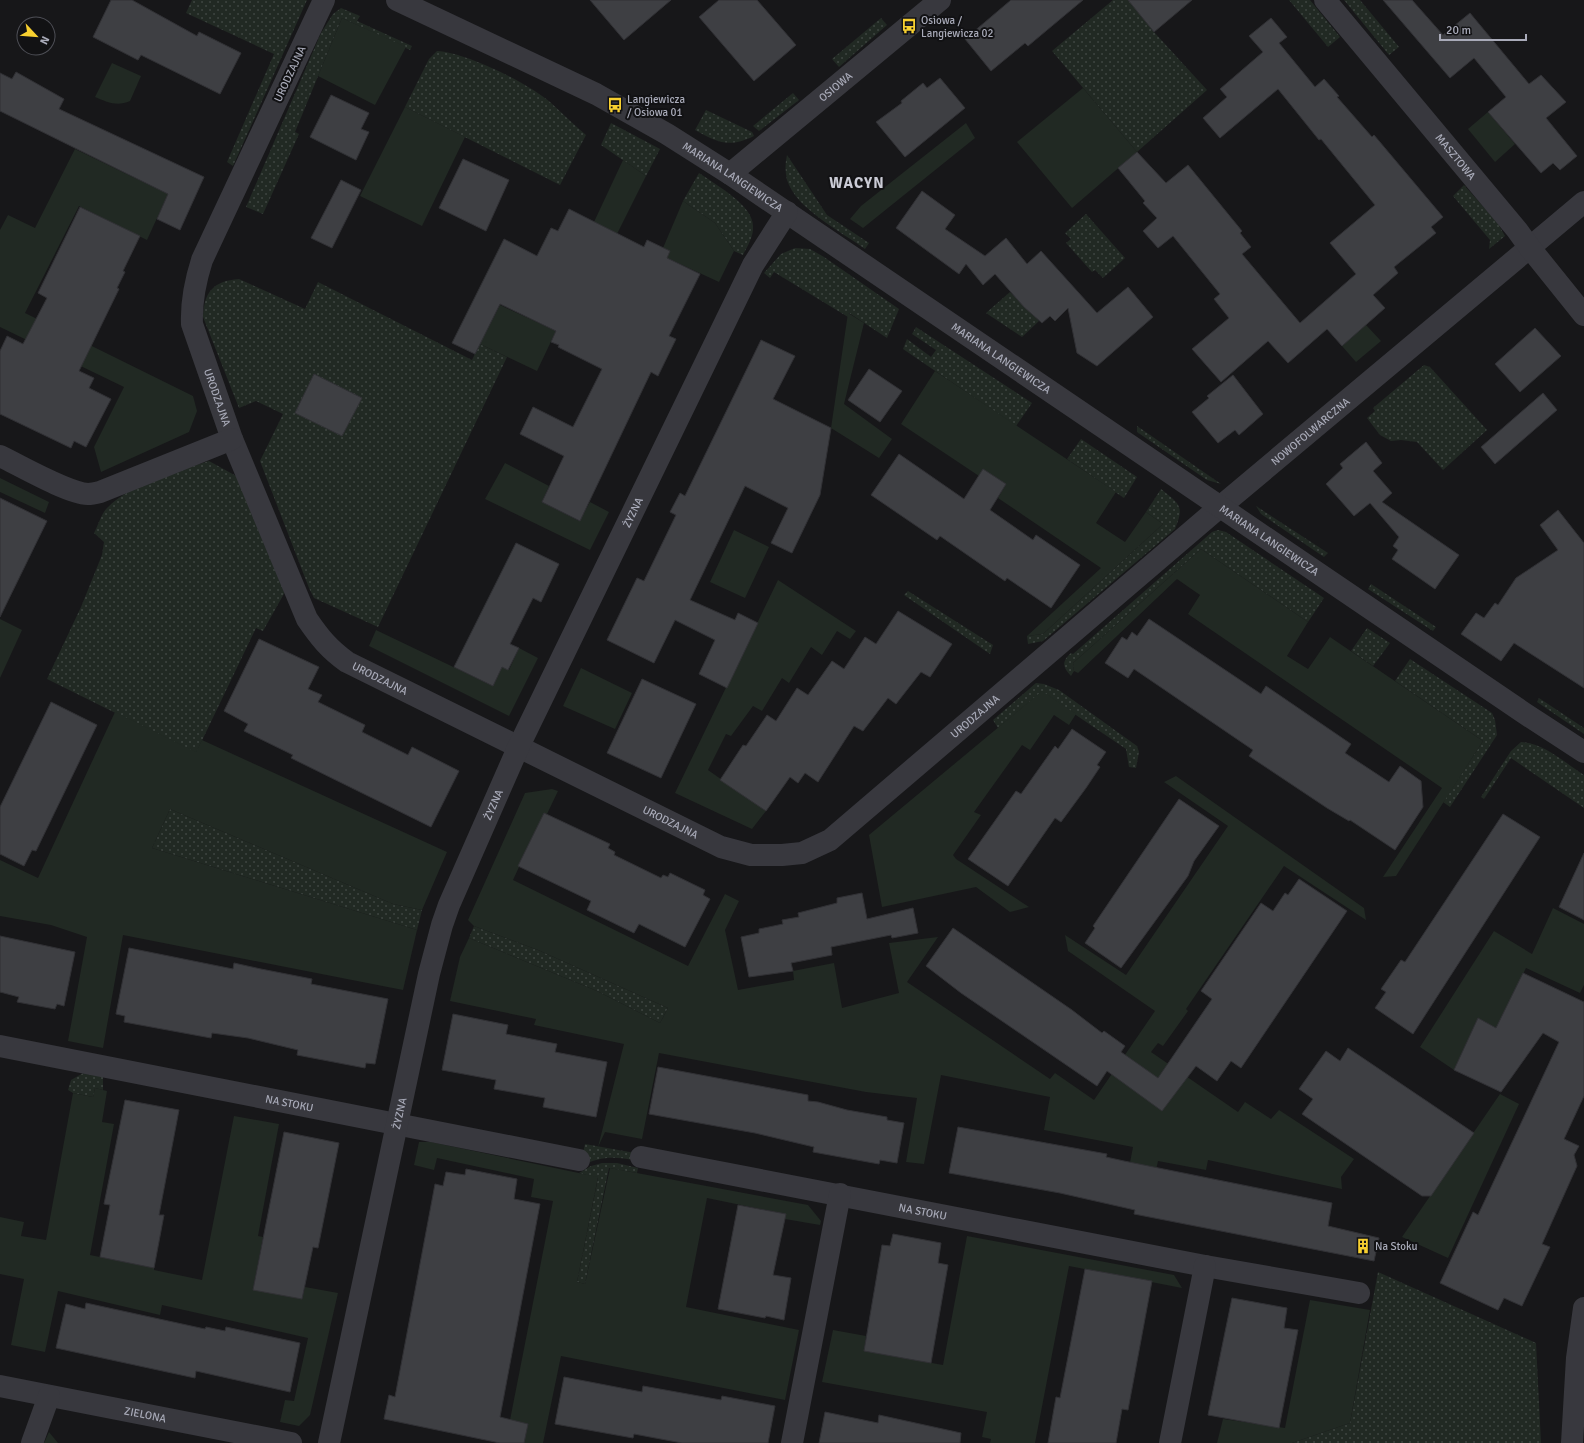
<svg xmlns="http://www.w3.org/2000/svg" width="1584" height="1443" viewBox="0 0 1584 1443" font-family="Signika,sans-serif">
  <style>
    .grass { fill: url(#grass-dots) }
    .green { fill: #212923 }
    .building { fill: #3e3f43; stroke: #313135 }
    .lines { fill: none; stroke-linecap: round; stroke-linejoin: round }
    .minor { stroke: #38383e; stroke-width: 22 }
    .labels { text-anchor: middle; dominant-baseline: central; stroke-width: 4; stroke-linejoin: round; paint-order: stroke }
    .poi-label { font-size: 11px; fill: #a9abb9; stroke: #121214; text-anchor: start }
    .street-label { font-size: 11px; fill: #a9abb9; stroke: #121214 }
    .district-label { font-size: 15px; font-weight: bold; letter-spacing: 1px; fill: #cacbd5; stroke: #121214 }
  </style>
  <defs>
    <pattern id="grass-dots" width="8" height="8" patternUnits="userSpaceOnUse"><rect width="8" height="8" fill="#212923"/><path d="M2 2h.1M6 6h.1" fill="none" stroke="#3e4541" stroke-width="1.8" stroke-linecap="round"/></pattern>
  </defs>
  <rect width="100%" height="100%" fill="#171719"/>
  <!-- grass -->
  <g class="grass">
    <path d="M192 0H307L233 166 227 162 274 54 186 13Z"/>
    <path d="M1113 0H1129L1154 32 1207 90 1137 152 1052 51Z"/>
    <path d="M1289 0H1310L1340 37 1328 47Z"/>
    <path d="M1344 0H1360L1399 47 1389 55Z"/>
    <path d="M341 8 360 16 357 21 412 46 410 50 342 18 295 132 299 134 263 214 246 207 321 33 333 14Z"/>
    <path d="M881 18 887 25 839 67 832 59Z"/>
    <path d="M437 51C465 52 528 83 550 102 562 113 573 124 586 135L560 185 405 107 429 59Z"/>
    <path d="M793 93 799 100 759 131 753 126Z"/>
    <path d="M706 110 752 132 754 136C729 148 718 143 695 130Z"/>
    <path d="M611 123 660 149 646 176 601 145Z"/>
    <path d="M787 155 827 215 869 243 865 249C842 232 796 209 787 180 785 171 785 164 787 155Z"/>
    <path d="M699 173C716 185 753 205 753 226 754 236 747 247 743 255L734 251 715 223 683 201Z"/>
    <path d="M1464 185 1497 222 1505 236 1489 249 1490 240 1453 196Z"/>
    <path d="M1086 214 1125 258 1103 278 1095 270 1092 272 1066 243 1071 239 1065 233Z"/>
    <path d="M795 248 810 249 824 257 899 309 887 338 849 313 848 317 774 272 770 278 764 273 781 254Z"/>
    <path d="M239 279 305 309 318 282 472 360 480 344 507 357 378 627 314 598 309 588 260 461 283 414 256 401 239 408 203 317C204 292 213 281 239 279Z"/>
    <path d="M1010 292 1039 321 1022 337 986 313Z"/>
    <path d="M916 327 1032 403 1016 426 903 349 907 339 931 357 936 350 912 334Z"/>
    <path d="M1424 365 1430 367 1487 430 1443 470 1417 442 1401 440 1391 441 1380 435 1367 418 1375 411 1373 408Z"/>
    <path d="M1137 426 1221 484 1207 480 1137 432Z"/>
    <path d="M1081 439 1137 477 1124 498 1067 459Z"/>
    <path d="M209 461 238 477 285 592 263 631 256 628 196 753 47 679 81 607 102 555 104 542 94 533C98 526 101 514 107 508 133 482 175 472 209 461Z"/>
    <path d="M1161 489C1179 504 1185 505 1175 529L1043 641 1028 644 1027 636 1043 634 1163 524 1146 512Z"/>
    <path d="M1256 506 1328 553 1324 557 1261 514Z"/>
    <path d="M1218 530 1226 532 1324 598 1308 622 1201 549 1073 663 1074 671 1071 676C1063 667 1061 662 1071 653L1073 654 1212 532Z"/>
    <path d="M1371 584 1436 627 1433 631 1368 589Z"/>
    <path d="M908 591 993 645 990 654 904 595Z"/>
    <path d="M1367 628 1390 643 1373 666 1351 651Z"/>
    <path d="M1410 659 1492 713 1495 720 1497 735 1450 807 1443 802 1483 741 1395 681Z"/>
    <path d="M1036 683 1044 684 1059 690 1137 746 1139 752 1136 768 1129 767 1126 749 1042 692 998 728 993 720Z"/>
    <path d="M1539 698 1584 728V734L1537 702Z"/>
    <path d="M1521 742C1544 743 1565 763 1584 775V808L1511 758 1484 799 1481 797 1511 751Z"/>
    <path d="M170 809 393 904 422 910 417 930 152 848Z"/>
    <path d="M474 926 538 950 668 1008 660 1023 597 991 469 938Z"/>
    <path d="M85 1072 103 1075V1090L95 1088 93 1097 73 1093 68 1090 71 1080Z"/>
    <path d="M585 1144 635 1153 633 1160C611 1156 601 1157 580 1166Z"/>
    <path d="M602 1163H617L638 1168 637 1173 609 1168 585 1284 577 1282 598 1178 579 1173 591 1166Z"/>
    <path d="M1378 1272 1536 1343 1541 1443H1292L1350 1423Z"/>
  </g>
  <!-- green -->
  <g class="green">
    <path d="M342 18 406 47 375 105 318 76Z"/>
    <path d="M112 63 141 76 130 101C117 107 107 102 95 97Z"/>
    <path d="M1083 88 1137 152 1072 208 1017 142Z"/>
    <path d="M405 107 465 137 422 226 360 196Z"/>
    <path d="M1488 112 1515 144 1495 162 1468 129Z"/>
    <path d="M966 123 975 138 863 228 850 219 861 206Z"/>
    <path d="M75 149 168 194 147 240 79 206 25 313 193 396 197 411 189 432 101 472 94 447 124 387 0 327V230L8 215 35 228Z"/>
    <path d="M623 160 646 176 617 234 594 222Z"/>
    <path d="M683 201 715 223 734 251 719 282 667 258 670 251 663 248Z"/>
    <path d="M500 305 556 331 537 371 480 344Z"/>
    <path d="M848 313 864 323 844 404 892 439 879 458 831 428Z"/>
    <path d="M1366 325 1381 341 1356 362 1342 346Z"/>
    <path d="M935 371 1116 492 1096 523 1125 542 1146 512 1163 524 1043 634 1027 636 1101 568 998 498 1006 484 984 470 979 476 901 424Z"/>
    <path d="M505 463 549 486 542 502 579 521 590 502 609 512 590 550 485 499Z"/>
    <path d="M0 478 49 502 45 513 0 492Z"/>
    <path d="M734 530 769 547 745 598 710 582Z"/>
    <path d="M1201 549 1308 622 1287 656 1308 669 1330 637 1483 741 1396 876 1383 877 1442 788 1188 614 1200 595 1177 579 1078 673 1074 671 1073 663Z"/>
    <path d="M778 580 856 631 850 639 837 631 822 655 811 647 789 683 782 678 762 711 753 706 731 736 726 734 708 770 766 811 752 829 675 793Z"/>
    <path d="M0 619 22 630 0 678Z"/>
    <path d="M376 630 493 686 502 667 509 670 519 648 538 658 509 716 369 646Z"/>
    <path d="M581 668 632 693 615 729 563 706Z"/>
    <path d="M1042 691 1076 714 1069 725 1054 715 1030 750 1022 745 974 812 981 815 953 855 956 859 1029 907 1010 912 976 887 882 907 869 835Z"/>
    <path d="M115 712 196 752 202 740 447 852 422 910 393 904 170 809 152 848 417 930 403 990 123 935 103 1048 68 1041 87 937 51 925 0 916V860L38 878Z"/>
    <path d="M1176 776 1364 908 1366 920 1284 866 1186 1009 1188 1011 1163 1046 1158 1043 1151 1052 1238 1112 1245 1102 1271 1119 1279 1110 1354 1159 1341 1177 1342 1189 1208 1160 1206 1170 1158 1161 1148 1208 1122 1204 1133 1147 1044 1130 1050 1097 941 1075 924 1164 906 1162 917 1098 866 1092 659 1053 642 1139 605 1132 598 1147 624 1044 534 1025 536 1019 450 1001 460 957 469 938 597 991 660 1023 668 1008 538 950 474 926 468 920 525 793 552 789 558 791 547 814 544 813 513 880 688 966 725 894 739 901 725 930 738 990 794 980 793 971 834 963 842 1008 899 993 889 943 938 937 907 982 1050 1079 1055 1073 1094 1100 1155 1011 1068 951 1065 935 1126 975 1228 826 1164 782Z"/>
    <path d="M1553 908 1584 924V985L1580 993 1526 968 1496 1028 1478 1018 1454 1070 1420 1047 1494 931 1532 954Z"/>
    <path d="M95 1088 107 1091 102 1122 114 1124 90 1255 154 1268V1270L202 1280 234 1116 279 1124 258 1236 263 1237 253 1289 302 1299 305 1287 338 1293 310 1415 299 1426 280 1422 285 1400 294 1401 308 1338 162 1305 160 1315 58 1291 45 1352 11 1345 24 1279 0 1274V1217L24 1222 21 1236 46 1240 73 1093 93 1097Z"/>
    <path d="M1500 1094 1519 1104 1448 1258 1402 1237Z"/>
    <path d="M419 1142H431L598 1177 577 1282 585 1284 610 1168 808 1205 821 1221 820 1225 785 1219V1214L707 1198 686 1307 799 1330 785 1400 561 1356 543 1443H524L528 1424 510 1420 553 1201 531 1197 534 1179 437 1158 434 1170 414 1165Z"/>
    <path d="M967 1236 1174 1275 1182 1288 1069 1266 1035 1443H990L991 1439 982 1437 987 1412 822 1382 833 1330 866 1336 864 1351 943 1365Z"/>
    <path d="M1310 1300 1370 1310 1350 1423 1292 1443H1217L1223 1419 1285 1428Z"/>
    <path d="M49 1432 58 1443H44Z"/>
  </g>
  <!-- building -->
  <g class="building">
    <path d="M111 0H132L197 36 199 32 241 53 220 94 141 55 138 60 93 37Z"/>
    <path d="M590 0H671L624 40Z"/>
    <path d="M719 0H757L796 45 754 81 699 17Z"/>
    <path d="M1011 0H1083L1028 46 1025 43 991 71 965 39Z"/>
    <path d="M1128 0H1192L1154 32Z"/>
    <path d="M1383 0H1412L1443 35 1470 13 1529 84 1541 75 1566 102 1546 118 1577 156 1560 170 1553 163 1541 173 1488 112 1506 97 1474 58 1450 78Z"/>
    <path d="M1271 18 1287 37 1279 43 1315 87 1324 79 1339 96 1337 97 1372 137 1374 135 1443 217 1431 227 1436 233 1394 267 1398 273 1373 295 1385 308 1342 346 1327 329 1288 363 1268 341 1221 382 1192 349 1229 318 1214 299 1220 294 1173 236 1158 248 1143 231 1157 218 1143 203 1145 201 1118 168 1137 152 1166 183 1188 165 1242 231 1240 233 1251 247 1242 254 1300 323 1356 274 1330 243 1375 205 1321 139 1319 140 1278 89 1220 138 1203 118 1227 97 1220 89 1263 52 1249 36Z"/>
    <path d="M16 72 64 99 59 109 204 177 180 230 157 219 168 194 0 111V73L12 79Z"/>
    <path d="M940 78 965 108 905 157 876 122 902 103 901 101 923 83 927 88Z"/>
    <path d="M331 95 369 113 361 129 369 132 356 160 310 137Z"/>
    <path d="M463 159 509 180 486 231 439 208Z"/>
    <path d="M341 180 361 190 332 248 311 238Z"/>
    <path d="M922 191 955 215 945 229 985 256 1006 238 1027 264 1041 251 1097 313 1128 287 1153 317 1097 366 1077 353 1068 308 1055 321 1050 316 1042 323 1024 307 995 274 983 285 966 264 959 274 896 228Z"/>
    <path d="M80 207 140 236 123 271 125 272 117 288 119 289 79 371 94 378 89 388 111 399 86 447 74 441 71 448 0 414V351L7 336 23 344 47 298 38 293Z"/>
    <path d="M569 209 644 247 647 240 670 251 667 258 700 274 669 336 676 339 658 376 651 372 580 521 542 502 564 456 520 434 533 407 573 427 602 369 558 347 559 345 551 342 556 331 500 304 475 354 452 343 504 239 537 256 551 228 558 231Z"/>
    <path d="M1535 328 1561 356 1520 392 1495 364Z"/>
    <path d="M761 340 795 356 773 399 831 428 820 495 792 553 771 543 788 508 745 486 690 600 735 620 738 613 758 623 727 688 699 674 715 640 675 620 654 663 607 640 637 578 644 581 676 515 670 512 680 493 685 496Z"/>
    <path d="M869 369 902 391 880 422 848 400Z"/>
    <path d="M314 374 362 398 342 436 295 413Z"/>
    <path d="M1233 375 1263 414 1239 435 1235 430 1218 443 1192 412 1209 398 1207 396Z"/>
    <path d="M1543 393 1557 410 1495 464 1481 447Z"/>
    <path d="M1366 442 1382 463 1373 471 1392 493 1382 502 1459 555 1435 589 1392 559 1398 550 1393 546 1399 537 1370 503 1354 516 1326 484 1343 468 1340 464Z"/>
    <path d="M899 454 964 499 983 469 1006 484 990 510 1033 540 1036 535 1080 565 1051 608 1007 578 1005 581 940 536 937 540 871 495Z"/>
    <path d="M0 498 47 521 0 617Z"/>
    <path d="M1558 510 1584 543V688L1514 643 1501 661 1461 634 1476 613 1484 618 1495 603 1498 605 1516 578 1558 550 1540 525Z"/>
    <path d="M516 543 559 564 541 602 533 598 510 644 519 648 508 670 502 667 493 686 454 667Z"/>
    <path d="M898 611 952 644 930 677 921 672 896 704 888 698 863 731 854 726 818 782 805 773 798 783 790 777 766 811 720 780 743 745 746 746 767 715 776 721 797 688 808 695 832 661 844 669 865 637 876 644Z"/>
    <path d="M1149 619 1261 694 1266 686 1351 744 1345 753 1389 782 1400 766 1421 781 1423 807 1395 850 1350 820 1349 821 1327 808 1249 756 1253 750 1134 669 1128 678 1105 663 1122 637 1127 640 1132 632 1137 636Z"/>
    <path d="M259 639 319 667 308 689 322 695 318 702 365 725 362 732 408 755 412 747 459 771 431 827 291 758 293 755 244 731 248 724 224 711Z"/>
    <path d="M642 679 696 704 661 778 607 753Z"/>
    <path d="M51 702 97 725 36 851 32 850 24 866 0 854V807Z"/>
    <path d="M1072 729 1106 752 1097 765 1100 767 1086 788 1061 822 1055 818 1008 886 968 859 1016 791 1021 794 1055 746 1058 749Z"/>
    <path d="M1179 799 1219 826 1194 861 1188 876 1121 968 1085 943 1095 928 1093 926Z"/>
    <path d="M544 813 610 844 608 848 615 852 614 855 661 878 663 875 668 877 670 873 705 890 703 895 710 899 685 947 639 924 634 933 587 910 591 901 518 866Z"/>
    <path d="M1503 814 1540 837 1413 1034 1375 1008 1386 992 1381 989 1401 960 1405 962Z"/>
    <path d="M1584 853V920L1559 907Z"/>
    <path d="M1299 879 1347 911 1241 1068 1231 1061 1217 1081 1196 1066 1162 1111 1107 1071 1097 1086 961 993 926 966 953 928 1072 1010 1102 1033 1104 1031 1125 1046 1121 1052 1158 1078 1212 999 1201 991 1261 903 1273 911 1285 893 1288 895Z"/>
    <path d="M862 893 867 919 913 908 918 933 892 938 891 935 831 947 832 955 791 963 793 971 749 977 741 937 759 933V929L783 924 782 920 799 917 798 913 837 903V898Z"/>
    <path d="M0 936 75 952 64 1006 57 1004 55 1009 17 1002 19 997 0 992Z"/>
    <path d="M129 948 233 969 234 963 261 969 312 979 311 984 388 999 375 1064 366 1063 365 1068 297 1055 298 1050 248 1038 212 1033 211 1038 124 1022 125 1016 116 1014Z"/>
    <path d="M1523 973 1584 1002V1096L1564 1139 1579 1146 1574 1155 1577 1166 1542 1244 1550 1247 1522 1306 1504 1298 1498 1310 1440 1283 1473 1212 1478 1215 1559 1042 1543 1033 1501 1092 1454 1070 1478 1018 1496 1028Z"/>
    <path d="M453 1014 508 1025 506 1034 557 1044 555 1052 607 1062 596 1117 543 1107 545 1098 494 1089 496 1080 442 1070Z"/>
    <path d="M1348 1048 1474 1133 1431 1196H1422L1302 1114 1313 1099 1299 1089 1326 1051 1340 1061Z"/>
    <path d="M658 1067 808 1095V1101L818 1102 847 1110 887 1117V1120L904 1123 897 1163 880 1160 879 1164 813 1152 814 1147 755 1133 649 1114Z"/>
    <path d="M125 1100 179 1110 159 1215H164L154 1268 100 1257 110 1205 104 1204Z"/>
    <path d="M958 1127 1107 1154 1106 1157 1124 1161 1332 1203 1328 1226 1379 1238 1374 1261 1134 1214 1135 1210 1060 1193 949 1173Z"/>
    <path d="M284 1132 339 1143 318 1248 313 1247 302 1299 253 1290Z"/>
    <path d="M466 1169 517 1179 514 1199 540 1204 500 1417 528 1424 524 1443H500L384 1419 389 1395 395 1397 435 1184 443 1186 446 1172 465 1175Z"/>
    <path d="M738 1205 786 1214 773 1275 791 1278 784 1320 766 1316 765 1318 718 1309Z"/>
    <path d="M893 1234 941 1243 938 1263 948 1265 931 1363 864 1351 882 1245 890 1246Z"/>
    <path d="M1085 1269 1152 1281 1128 1410 1122 1409 1116 1443H1048L1056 1397 1060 1398Z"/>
    <path d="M1232 1298 1287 1308 1284 1328 1298 1330 1279 1428 1208 1415Z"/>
    <path d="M86 1303 205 1329 206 1327 225 1331 226 1327 300 1343 290 1392 196 1371 195 1378 56 1348 66 1304 85 1309Z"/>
    <path d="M564 1377 642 1392 643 1386 721 1400 722 1396 775 1406 768 1443H682L634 1434 633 1438 555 1424Z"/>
    <path d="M825 1412 878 1423 879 1415 961 1433 960 1443H819Z"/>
  </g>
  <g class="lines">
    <!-- minor -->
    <g class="minor">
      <path id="s1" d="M324 0 202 260C195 282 191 301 192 324L232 439 307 619C320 638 329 649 347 662L721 847 751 855H782L802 853 830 840 1221 506 1584 202"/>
      <path id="s2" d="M397 0 596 94 667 134 730 174 1524 713 1584 752"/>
      <path id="s3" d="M1325 0 1517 230 1530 248 1584 315"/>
      <path id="s4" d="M730 174 940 0"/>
      <path d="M0 456C21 466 67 493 88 494 92 494 96 493 100 492L232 439"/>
      <path id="s5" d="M0 1046 579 1160"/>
      <path id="s6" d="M641 1157 1205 1266 1359 1293"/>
      <path id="s7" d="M0 1386 291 1443"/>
      <path d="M32 1443 49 1396"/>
      <path id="s8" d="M329 1443 429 974 442 925 449 905 518 748 753 265 787 212"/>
      <path d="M792 1443 840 1194"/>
      <path d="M1170 1443 1205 1266"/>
      <path d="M1572 1443 1577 1358 1584 1308"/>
    </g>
  </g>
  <!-- icons -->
  <defs>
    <g id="bus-bare" transform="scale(1.2)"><path d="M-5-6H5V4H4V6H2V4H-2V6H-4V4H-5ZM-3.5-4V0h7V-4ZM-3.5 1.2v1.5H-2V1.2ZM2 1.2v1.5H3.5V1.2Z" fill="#f8d030" stroke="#121214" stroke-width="2.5" paint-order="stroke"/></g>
    <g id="building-bare" transform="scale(1.2)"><path d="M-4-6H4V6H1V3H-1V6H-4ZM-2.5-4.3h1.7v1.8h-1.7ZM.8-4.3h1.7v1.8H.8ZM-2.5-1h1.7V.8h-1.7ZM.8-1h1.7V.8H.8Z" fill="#f8d030" stroke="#121214" stroke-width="2.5" paint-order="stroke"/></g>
  </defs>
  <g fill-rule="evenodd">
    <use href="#bus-bare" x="909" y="26"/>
    <use href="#bus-bare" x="615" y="105"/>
    <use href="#building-bare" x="1363" y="1246"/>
  </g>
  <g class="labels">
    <!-- poi labels -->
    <g class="poi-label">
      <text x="921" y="20">Osiowa /<tspan x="921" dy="13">Langiewicza 02</tspan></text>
      <text x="627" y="99">Langiewicza<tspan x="627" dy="13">/ Osiowa 01</tspan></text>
      <text x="1375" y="1246">Na Stoku</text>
    </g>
    <!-- street labels -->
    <g class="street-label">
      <text transform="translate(290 74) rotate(-65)">URODZAJNA</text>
      <text stroke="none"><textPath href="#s4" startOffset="137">OSIOWA</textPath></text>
      <text stroke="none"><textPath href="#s3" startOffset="204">MASZTOWA</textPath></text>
      <text stroke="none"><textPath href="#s2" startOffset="380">MARIANA LANGIEWICZA</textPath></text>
      <text stroke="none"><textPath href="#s2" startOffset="704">MARIANA LANGIEWICZA</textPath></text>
      <text stroke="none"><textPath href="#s1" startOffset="430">URODZAJNA</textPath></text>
      <text stroke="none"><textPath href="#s1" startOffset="1889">NOWOFOLWARCZNA</textPath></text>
      <text stroke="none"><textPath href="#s8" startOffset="985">ŻYZNA</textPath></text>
      <text stroke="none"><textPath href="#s2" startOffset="1028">MARIANA LANGIEWICZA</textPath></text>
      <text stroke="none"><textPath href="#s1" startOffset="765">URODZAJNA</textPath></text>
      <text stroke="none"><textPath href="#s1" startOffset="1449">URODZAJNA</textPath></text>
      <text stroke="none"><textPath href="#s8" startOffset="661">ŻYZNA</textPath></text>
      <text stroke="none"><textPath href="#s1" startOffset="1089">URODZAJNA</textPath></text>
      <text stroke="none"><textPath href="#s5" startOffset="295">NA STOKU</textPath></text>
      <text stroke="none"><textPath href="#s8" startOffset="337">ŻYZNA</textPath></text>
      <text stroke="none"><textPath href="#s6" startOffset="287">NA STOKU</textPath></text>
      <text stroke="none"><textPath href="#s7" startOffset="148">ZIELONA</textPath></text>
    </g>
    <!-- district labels -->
    <g class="district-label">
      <text x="857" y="183">WACYN</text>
    </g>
  </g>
  <!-- north arrow -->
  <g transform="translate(36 36) rotate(116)"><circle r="19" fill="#121214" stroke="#4e4f56"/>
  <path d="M0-3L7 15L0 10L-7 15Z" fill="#f8d030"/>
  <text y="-6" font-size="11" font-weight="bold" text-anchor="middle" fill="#a9abb9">N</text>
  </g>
  <!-- scale -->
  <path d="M1440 34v6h86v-6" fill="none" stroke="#a9abb9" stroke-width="2"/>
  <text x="1446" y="34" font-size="12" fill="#a9abb9" stroke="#121214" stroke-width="3" paint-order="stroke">20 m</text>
</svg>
